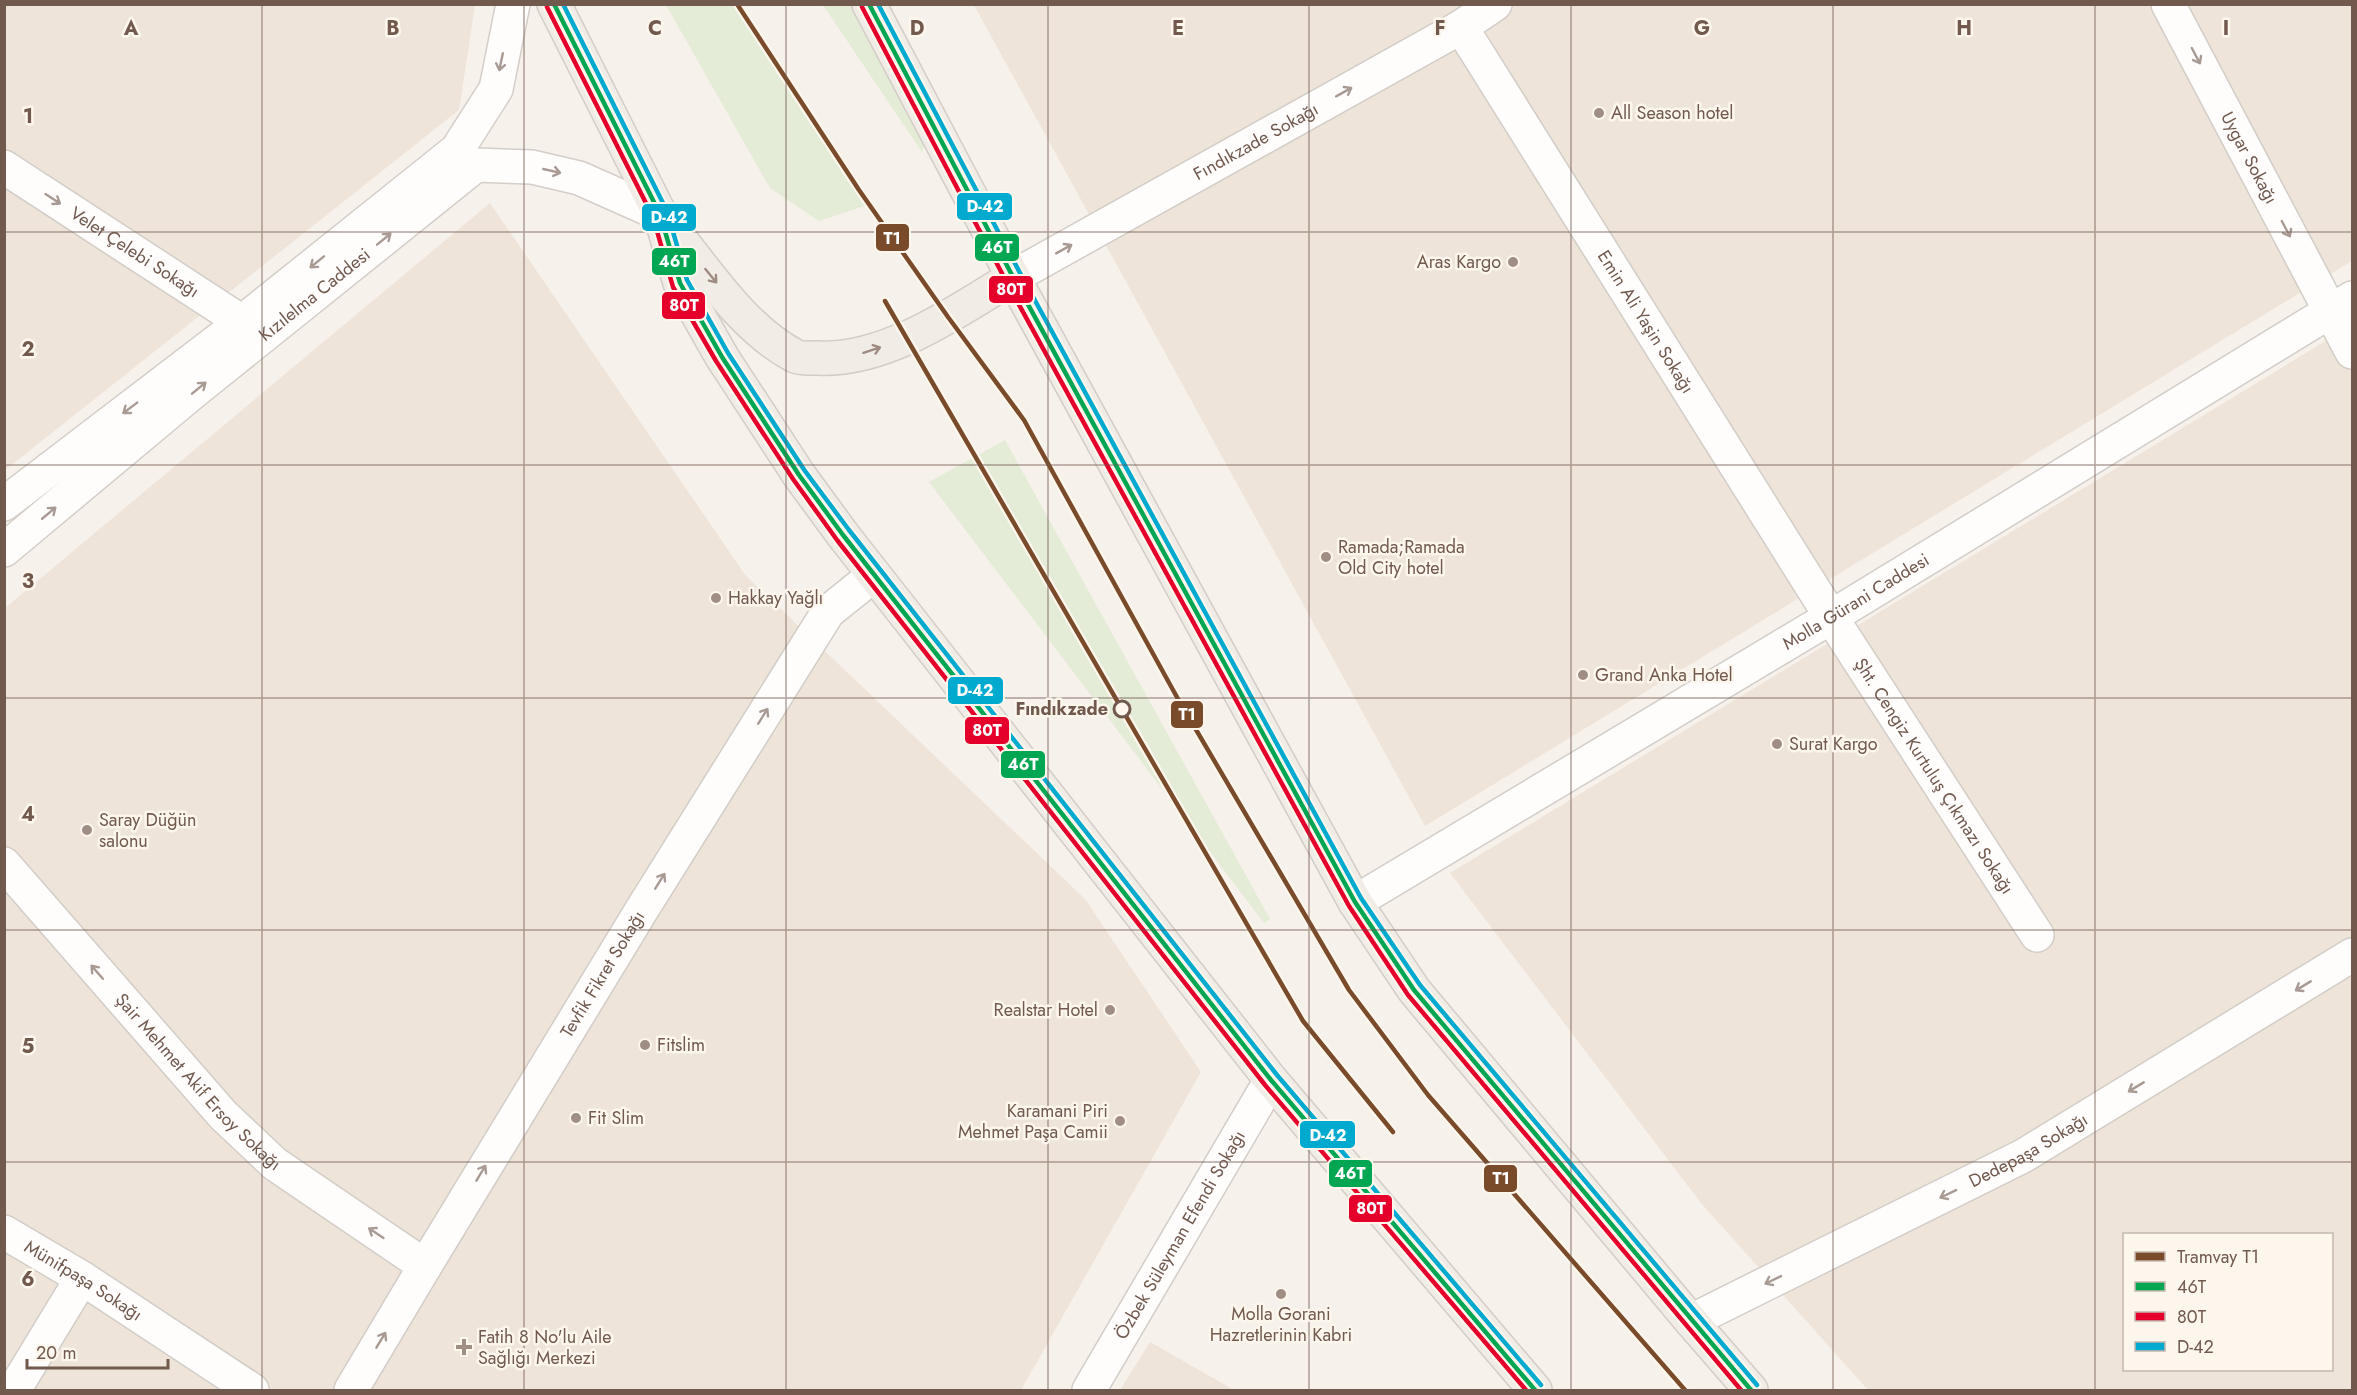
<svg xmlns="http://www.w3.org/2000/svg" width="2357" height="1395" viewBox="0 0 2357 1395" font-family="Jost,sans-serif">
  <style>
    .residential { fill: #eee4da; fill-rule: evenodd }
    .green { fill: #e4ebd7 }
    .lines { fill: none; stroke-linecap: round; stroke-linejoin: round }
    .minor-casing { stroke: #d3cdc7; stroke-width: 36 }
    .tertiary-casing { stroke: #d3cdc7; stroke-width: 36 }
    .secondary-casing { stroke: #d5cec8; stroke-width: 36 }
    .primary-casing { stroke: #d4ccc7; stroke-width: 36 }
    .minor { stroke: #fefdfc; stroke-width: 33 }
    .tertiary { stroke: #fefdfc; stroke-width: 33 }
    .secondary { stroke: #fefdfc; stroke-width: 33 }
    .primary { stroke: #f1ece6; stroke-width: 33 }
    .bus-1-casing { stroke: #fdf6ed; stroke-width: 9 }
    .bus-2-casing { stroke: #fdf6ed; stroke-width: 9 }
    .bus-3-casing { stroke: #fdf6ed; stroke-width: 9 }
    .bus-1 { stroke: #00a651; stroke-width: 4.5 }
    .bus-2 { stroke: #e4002b; stroke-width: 4.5 }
    .bus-3 { stroke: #00a9ce; stroke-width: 4.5 }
    .tram-1-casing { stroke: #fdf6ed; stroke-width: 9 }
    .tram-1 { stroke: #7a4b2a; stroke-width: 4.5 }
    .oneway { stroke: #a99b94 }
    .oneway2 { stroke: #9e8c83 }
    .grid { fill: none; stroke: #71594e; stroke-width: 1.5; stroke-opacity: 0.55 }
    .poi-dot { fill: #a08e85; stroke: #fdf6ed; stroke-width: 2 }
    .stop-dot { fill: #fdf6ed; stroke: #71594e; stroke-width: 3 }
    .labels { text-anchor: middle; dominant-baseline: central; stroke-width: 5; stroke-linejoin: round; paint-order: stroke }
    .poi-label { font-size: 18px; fill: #71594e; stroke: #fdf6ed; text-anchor: start }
    .street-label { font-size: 18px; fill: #71594e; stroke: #fdf6ed }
    .stop-label { font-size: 18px; font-weight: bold; fill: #71594e; stroke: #fdf6ed; text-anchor: end }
    .grid-label { font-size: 20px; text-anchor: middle; font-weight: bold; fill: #71594e; stroke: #fdf6ed; stroke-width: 5; stroke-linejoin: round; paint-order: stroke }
    .line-badge { stroke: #fdf6ed; stroke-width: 2 }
    .badge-label { font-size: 16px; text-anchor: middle; font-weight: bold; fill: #fff }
  </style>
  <rect width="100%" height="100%" fill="#f6f1eb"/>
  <!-- residential -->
  <g class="residential">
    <path d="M5 5H475L459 110 5 470Z"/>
    <path d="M974 5H2352V261L1425 826Z"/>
    <path d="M490 203 746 576 1085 899 1201 1072 1021 1390H5V608Z"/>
    <path d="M2352 325V1390H1868L1701 1203 1450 873ZM2124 1234H2332V1370H2124Z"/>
    <path d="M1150 1342 1234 1390H1235H1120Z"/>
  </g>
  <!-- green -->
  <g class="green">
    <path d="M666 5H738L871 204 819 221 770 188Z"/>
    <path d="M823 5H873L933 116 922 152Z"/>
    <path d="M1005 440 1270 919 1264 923 929 482Z"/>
  </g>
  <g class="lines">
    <!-- minor casing -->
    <g class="minor-casing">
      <g id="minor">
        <path id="s1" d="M2168 4 2352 352"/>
        <path id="s2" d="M1461 27 1831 617 2037 935"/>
        <path id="s3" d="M4 167 242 322 267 332"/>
        <path id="s4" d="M1013 277 1461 27 1495 4"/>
        <path id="s5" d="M4 864 223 1115 275 1164 425 1266"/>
        <path id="s6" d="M4 1232 82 1278 252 1390"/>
        <path id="s7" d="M1691 1321 2023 1156 2352 955"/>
        <path d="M14 1390 82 1278"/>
        <path id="s8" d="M351 1390 425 1266 641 911 828 612 874 575"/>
      </g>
    </g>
    <!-- tertiary casing -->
    <g class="tertiary-casing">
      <g id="tertiary">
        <path id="s9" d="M1355 902 1831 617 2352 298"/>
        <path id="s10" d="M1089 1390 1271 1080"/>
      </g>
    </g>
    <!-- secondary casing -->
    <g class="secondary-casing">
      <g id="secondary">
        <path d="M4 504 242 322 457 150 496 89 513 4"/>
        <path id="s11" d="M4 550 192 393 476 165 532 167 579 178 660 214"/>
      </g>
    </g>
    <!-- primary casing -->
    <g class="primary-casing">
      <g id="primary">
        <path d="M554 4 660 214 680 283 722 357 799 475 843 535 1271 1080 1535 1390"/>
        <path d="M869 4 1013 277 1355 902 1414 990 1691 1321 1751 1390"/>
        <path d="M669 225C706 270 742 328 795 356 801 359 811 358 818 358 885 362 958 311 1013 277"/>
      </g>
    </g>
    <!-- minor -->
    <use href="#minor" class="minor"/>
    <!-- tertiary -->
    <use href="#tertiary" class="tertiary"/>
    <!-- secondary -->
    <use href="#secondary" class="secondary"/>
    <!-- primary -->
    <use href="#primary" class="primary"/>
    <!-- bus-1 casing -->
    <g class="bus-1-casing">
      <g id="bus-1">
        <path d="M554 4 660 214 680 283 722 357 799 475 843 535 1271 1080 1535 1390"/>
        <path d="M869 4 1013 277 1355 902 1414 990 1751 1390"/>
      </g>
    </g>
    <!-- bus-2 casing -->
    <g class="bus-2-casing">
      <g id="bus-2">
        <path d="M547 7 653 217 673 287 716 361 793 479 837 540 1265 1085 1526 1390"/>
        <path d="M862 7 1006 281 1349 906 1408 995 1741 1390"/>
      </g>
    </g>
    <!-- bus-3 casing -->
    <g class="bus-3-casing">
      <g id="bus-3">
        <path d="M563 4 667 211 687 280 728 353 805 471 849 530 1277 1075 1541 1385"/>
        <path d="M878 4 1020 273 1361 898 1420 985 1757 1385"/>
      </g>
    </g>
    <!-- bus-1 -->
    <use href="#bus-1" class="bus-1"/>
    <!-- bus-2 -->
    <use href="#bus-2" class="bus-2"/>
    <!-- bus-3 -->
    <use href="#bus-3" class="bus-3"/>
    <!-- tram-1 casing -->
    <g class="tram-1-casing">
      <g id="tram-1">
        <path d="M737 4 859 190 948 317 1024 420 1178 699 1349 990 1428 1095 1685 1390"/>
        <path d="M885 301 1303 1021 1393 1132"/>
      </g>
    </g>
    <!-- tram-1 -->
    <use href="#tram-1" class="tram-1"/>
  </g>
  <!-- one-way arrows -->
  <defs><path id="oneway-shaft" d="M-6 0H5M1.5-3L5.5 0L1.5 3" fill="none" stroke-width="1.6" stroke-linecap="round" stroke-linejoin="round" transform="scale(1.5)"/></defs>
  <g class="oneway">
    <use href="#oneway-shaft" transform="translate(2196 56) rotate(62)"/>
    <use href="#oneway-shaft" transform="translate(501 62) rotate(102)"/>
    <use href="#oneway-shaft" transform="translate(1344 92) rotate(-29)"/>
    <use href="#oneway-shaft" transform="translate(552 171) rotate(13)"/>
    <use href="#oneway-shaft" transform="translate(53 199) rotate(33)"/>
    <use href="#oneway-shaft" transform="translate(2286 229) rotate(62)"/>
    <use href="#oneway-shaft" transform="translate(384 239) rotate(-39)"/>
    <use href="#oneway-shaft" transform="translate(1064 249) rotate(-29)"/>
    <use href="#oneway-shaft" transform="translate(317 262) rotate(141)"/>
    <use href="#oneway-shaft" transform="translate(199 388) rotate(-39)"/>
    <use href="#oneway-shaft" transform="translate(130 408) rotate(143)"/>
    <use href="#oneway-shaft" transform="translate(49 513) rotate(-40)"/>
    <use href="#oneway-shaft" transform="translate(763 716) rotate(-58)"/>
    <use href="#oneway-shaft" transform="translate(660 881) rotate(-58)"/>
    <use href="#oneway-shaft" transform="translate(97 972) rotate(-131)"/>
    <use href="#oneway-shaft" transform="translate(2303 986) rotate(149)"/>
    <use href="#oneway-shaft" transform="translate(2136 1087) rotate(149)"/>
    <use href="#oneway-shaft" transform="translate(481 1173) rotate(-59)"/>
    <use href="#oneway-shaft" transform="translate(1948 1194) rotate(154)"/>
    <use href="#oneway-shaft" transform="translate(376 1233) rotate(-146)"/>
    <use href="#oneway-shaft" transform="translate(1773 1280) rotate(154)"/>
    <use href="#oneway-shaft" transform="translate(381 1340) rotate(-59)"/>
  </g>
  <g class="oneway2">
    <use href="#oneway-shaft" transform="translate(711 276) rotate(51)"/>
    <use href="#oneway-shaft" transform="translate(872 350) rotate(-18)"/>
  </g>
  <!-- grid -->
  <path class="grid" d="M262 4V1390M524 4V1390M786 4V1390M1048 4V1390M1309 4V1390M1571 4V1390M1833 4V1390M2095 4V1390M4 232H2352M4 465H2352M4 698H2352M4 930H2352M4 1162H2352"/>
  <!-- markers -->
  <g class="poi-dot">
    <circle cx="1599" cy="113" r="6"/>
    <circle cx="1513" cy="262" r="6"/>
    <circle cx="1326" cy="557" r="6"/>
    <circle cx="716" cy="598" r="6"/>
    <circle cx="1583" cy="675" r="6"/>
    <circle cx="1777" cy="744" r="6"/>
    <circle cx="87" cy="830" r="6"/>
    <circle cx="1110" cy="1010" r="6"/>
    <circle cx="645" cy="1045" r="6"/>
    <circle cx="576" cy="1118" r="6"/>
    <circle cx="1120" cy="1121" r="6"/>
    <circle cx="1281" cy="1294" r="6"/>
    <path d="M461 1338h6v6h6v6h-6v6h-6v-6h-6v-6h6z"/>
  </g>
  <circle class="stop-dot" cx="1122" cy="709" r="8"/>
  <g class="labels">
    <!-- poi labels -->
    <g class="poi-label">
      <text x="1611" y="113">All Season hotel</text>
      <text x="1501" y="262" text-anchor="end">Aras Kargo</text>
      <text x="1338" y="547">Ramada;Ramada<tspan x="1338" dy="21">Old City hotel</tspan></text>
      <text x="728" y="598">Hakkay Yağlı</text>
      <text x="1595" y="675">Grand Anka Hotel</text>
      <text x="1789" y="744">Surat Kargo</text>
      <text x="99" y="820">Saray Düğün<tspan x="99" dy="21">salonu</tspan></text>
      <text x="1098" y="1010" text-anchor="end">Realstar Hotel</text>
      <text x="657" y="1045">Fitslim</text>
      <text x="1108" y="1111" text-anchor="end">Karamani Piri<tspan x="1108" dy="21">Mehmet Paşa Camii</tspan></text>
      <text x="588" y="1118">Fit Slim</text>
      <text x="1281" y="1314" text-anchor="middle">Molla Gorani<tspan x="1281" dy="21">Hazretlerinin Kabri</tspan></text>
      <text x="478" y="1337">Fatih 8 No'lu Aile<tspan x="478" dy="21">Sağlığı Merkezi</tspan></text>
    </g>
    <!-- street labels -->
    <g class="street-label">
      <text stroke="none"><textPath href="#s4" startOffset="278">Fındıkzade Sokağı</textPath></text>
      <text stroke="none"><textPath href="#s1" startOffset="174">Uygar Sokağı</textPath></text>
      <text stroke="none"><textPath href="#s3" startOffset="156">Velet Çelebi Sokağı</textPath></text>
      <text stroke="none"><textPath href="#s11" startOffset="402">Kızılelma Caddesi</textPath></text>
      <text stroke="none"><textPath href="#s2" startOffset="348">Emin Ali Yaşin Sokağı</textPath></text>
      <text stroke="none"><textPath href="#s9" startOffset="584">Molla Gürani Caddesi</textPath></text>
      <text stroke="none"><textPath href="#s2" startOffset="886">Şht. Cengiz Kurtuluş Çıkmazı Sokağı</textPath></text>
      <text stroke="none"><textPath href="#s8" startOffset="486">Tevfik Fikret Sokağı</textPath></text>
      <text stroke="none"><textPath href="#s5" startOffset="292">Şair Mehmet Akif Ersoy Sokağı</textPath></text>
      <text stroke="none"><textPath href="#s7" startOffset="378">Dedepaşa Sokağı</textPath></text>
      <text stroke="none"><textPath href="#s10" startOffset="180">Özbek Süleyman Efendi Sokağı</textPath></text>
      <text stroke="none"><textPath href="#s6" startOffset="93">Münifpaşa Sokağı</textPath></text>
    </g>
    <!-- stop labels -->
    <g class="stop-label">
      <text x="1108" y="709">Fındıkzade</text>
    </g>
  </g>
  <g class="grid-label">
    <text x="131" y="35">A</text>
    <text x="393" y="35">B</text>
    <text x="655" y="35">C</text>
    <text x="917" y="35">D</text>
    <text x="1178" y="35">E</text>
    <text x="1440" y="35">F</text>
    <text x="1702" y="35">G</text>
    <text x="1964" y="35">H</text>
    <text x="2226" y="35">I</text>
    <text x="28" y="123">1</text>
    <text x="28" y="356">2</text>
    <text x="28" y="588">3</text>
    <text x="28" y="821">4</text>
    <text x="28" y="1053">5</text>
    <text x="28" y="1286">6</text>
  </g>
  <g class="line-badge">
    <rect x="956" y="192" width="57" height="29" rx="6" fill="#00a9ce"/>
    <rect x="641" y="203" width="56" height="29" rx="6" fill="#00a9ce"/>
    <rect x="875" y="223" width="35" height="29" rx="6" fill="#7a4b2a"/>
    <rect x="974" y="233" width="46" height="29" rx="6" fill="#00a651"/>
    <rect x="651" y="247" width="46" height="29" rx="6" fill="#00a651"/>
    <rect x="988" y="275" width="46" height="29" rx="6" fill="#e4002b"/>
    <rect x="661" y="291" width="45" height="29" rx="6" fill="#e4002b"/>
    <rect x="947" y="676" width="57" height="29" rx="6" fill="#00a9ce"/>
    <rect x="1170" y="700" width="34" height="29" rx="6" fill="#7a4b2a"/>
    <rect x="964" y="716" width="46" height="29" rx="6" fill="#e4002b"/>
    <rect x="1000" y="750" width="46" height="29" rx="6" fill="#00a651"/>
    <rect x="1299" y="1120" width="57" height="29" rx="6" fill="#00a9ce"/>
    <rect x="1328" y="1159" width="45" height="29" rx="6" fill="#00a651"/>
    <rect x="1483" y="1164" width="35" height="29" rx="6" fill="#7a4b2a"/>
    <rect x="1348" y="1194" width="45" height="29" rx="6" fill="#e4002b"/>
  </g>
  <g class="badge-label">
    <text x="985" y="212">D-42</text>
    <text x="669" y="223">D-42</text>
    <text x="892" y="244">T1</text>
    <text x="997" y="253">46T</text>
    <text x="674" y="267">46T</text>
    <text x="1011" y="295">80T</text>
    <text x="684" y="311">80T</text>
    <text x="975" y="696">D-42</text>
    <text x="1187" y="720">T1</text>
    <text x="987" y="736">80T</text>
    <text x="1023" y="770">46T</text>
    <text x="1328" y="1141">D-42</text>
    <text x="1350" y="1179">46T</text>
    <text x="1501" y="1184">T1</text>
    <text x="1371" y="1214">80T</text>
  </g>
  <!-- border -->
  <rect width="2357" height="1395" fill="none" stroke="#71594e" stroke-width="12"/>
  <!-- legend -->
  <rect x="2123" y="1233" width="210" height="138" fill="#fdf6ed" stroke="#c5b7ad" stroke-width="1.5"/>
  <rect x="2135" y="1252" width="30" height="9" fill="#7a4b2a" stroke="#c5b7ad" stroke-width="1.5"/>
  <text x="2177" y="1263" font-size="18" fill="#71594e">Tramvay T1</text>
  <rect x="2135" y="1282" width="30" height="9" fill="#00a651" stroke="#c5b7ad" stroke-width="1.5"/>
  <text x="2177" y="1293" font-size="18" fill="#71594e">46T</text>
  <rect x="2135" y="1312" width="30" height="9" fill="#e4002b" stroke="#c5b7ad" stroke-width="1.5"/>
  <text x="2177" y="1323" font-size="18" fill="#71594e">80T</text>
  <rect x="2135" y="1342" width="30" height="9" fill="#00a9ce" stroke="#c5b7ad" stroke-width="1.5"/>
  <text x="2177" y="1353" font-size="18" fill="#71594e">D-42</text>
  <!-- scale -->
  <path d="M27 1359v9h141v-9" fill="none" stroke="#71594e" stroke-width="3"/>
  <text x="36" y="1359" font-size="18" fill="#71594e" stroke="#fdf6ed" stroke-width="4.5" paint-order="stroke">20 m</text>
</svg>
